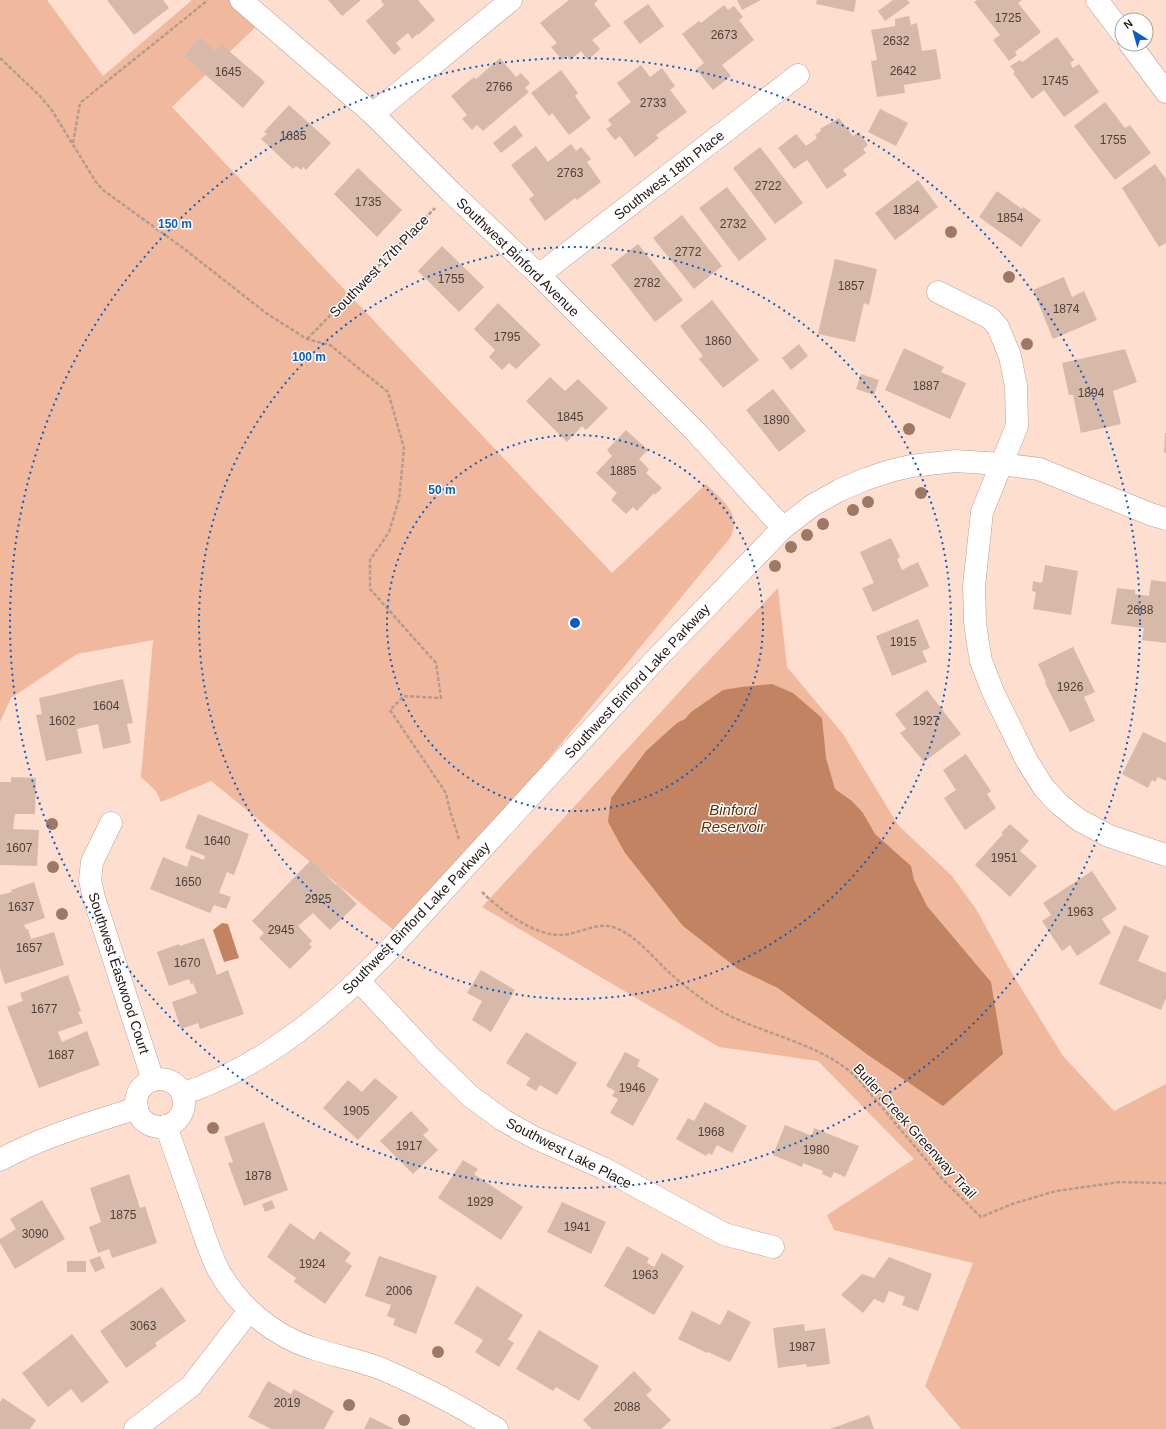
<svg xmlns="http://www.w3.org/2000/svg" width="1166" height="1429" viewBox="0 0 1166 1429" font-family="Arial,sans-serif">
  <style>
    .green { fill: #f0b99d }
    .water { fill: #c18362 }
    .building { fill: #d7b9aa }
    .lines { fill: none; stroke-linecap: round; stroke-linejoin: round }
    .minor-casing { stroke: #bc9f90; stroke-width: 23 }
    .tertiary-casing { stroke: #bc9f90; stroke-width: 23 }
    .path { stroke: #b49b90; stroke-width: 2.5; stroke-dasharray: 4 2; stroke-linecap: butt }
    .minor { stroke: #fff; stroke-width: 22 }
    .tertiary { stroke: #fff; stroke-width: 22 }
    .tree { fill: #9d7864 }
    .ring { fill: none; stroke: #0a5cc6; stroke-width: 2; stroke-dasharray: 2 4 }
    .labels { text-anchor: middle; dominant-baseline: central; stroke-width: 3; stroke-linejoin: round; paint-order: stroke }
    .number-label { font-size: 12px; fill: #504039 }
    .street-label { font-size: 14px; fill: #231813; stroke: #fff }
    .water-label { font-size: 15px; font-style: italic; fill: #652b04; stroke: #fff }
    .centre { fill: #0a5cc6; stroke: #fff; stroke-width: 2 }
    .ring-label { font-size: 12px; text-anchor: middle; font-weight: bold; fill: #0a5cc6; stroke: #fff; stroke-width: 3; stroke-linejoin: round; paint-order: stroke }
  </style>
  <rect width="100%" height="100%" fill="#fddecf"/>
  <!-- green -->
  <g class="green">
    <path d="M0 0H47L103 76 192 0H233L264 19 172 107 612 573 706 484C722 500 743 514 730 538L402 937 211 781 161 802 156 791 141 777 153 640 77 654 11 698 0 722Z"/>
    <path d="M778 588 787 667 843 734 898 825 952 876 976 909 1007 965 1063 1056 1114 1111 1166 1084V1429H961L925 1386 973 1263 834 1230 827 1215 914 1159 818 1061 719 1047 482 907 693 677Z"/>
  </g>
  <!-- water -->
  <g class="water">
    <path d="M772 684 793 693 822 718 826 758 835 789 852 801 863 813 875 834 911 866 914 880 927 906 991 982 1003 1054 943 1106 868 1055 778 988 738 969 683 926 625 853 608 822 611 798 646 751 677 723 685 719 691 712 723 690 741 687Z"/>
    <path d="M222 923 228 924 239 958 224 962 213 930Z"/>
  </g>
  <!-- building -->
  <g class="building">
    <path d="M107 0H163L169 8 134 35Z"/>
    <path d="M328 0H361L342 16Z"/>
    <path d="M383 0H418L435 20 418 35 417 34 412 39 408 33 396 43 401 49 394 55 366 21 384 5 381 1Z"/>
    <path d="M569 0H598L594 4 611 26 592 40 600 49 588 60 581 51 570 60 567 56 562 60 551 47 557 43 540 23Z"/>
    <path d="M737 0H761L742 10Z"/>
    <path d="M817 0H856L854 12 816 4Z"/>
    <path d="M893 0H907L910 3 885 21 878 11Z"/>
    <path d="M977 0H1022L1018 3 1041 32 1015 52 1017 55 1009 61 993 40 1000 35 974 2Z"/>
    <path d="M648 4 664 26 640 44 623 22Z"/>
    <path d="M724 5 728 10 734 6 743 17 739 20 754 40 722 65 731 76 713 90 696 69 704 63 682 34 699 21 701 23Z"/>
    <path d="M909 16 911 25 917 23 922 51 936 49 941 79 904 85 905 93 877 97 871 61 877 60 871 30 895 26V19Z"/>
    <path d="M200 37 215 51 221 44 265 82 243 108 184 56Z"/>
    <path d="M1057 37 1074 60 1070 63 1073 68 1079 64 1099 92 1064 117 1044 90 1032 99 1013 73 1015 72 1010 66 1020 60 1022 62Z"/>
    <path d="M500 58 516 77 521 73 530 83 525 88 529 92 483 131 477 125 472 130 462 119 467 115 451 96 474 77 476 79Z"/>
    <path d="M641 65 650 77 662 68 675 86 670 90 687 112 656 135 659 138 635 157 620 136 615 140 606 129 612 125 608 120 631 102 617 83Z"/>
    <path d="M561 70 578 93 575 96 591 118 569 135 552 113 549 116 531 93Z"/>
    <path d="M1105 102 1125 128 1130 125 1151 153 1115 180 1074 126Z"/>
    <path d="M289 105 331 143 306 170 303 167 301 170 296 166 293 169 261 139 267 134 264 132Z"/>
    <path d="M880 109 908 123 896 146 868 132Z"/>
    <path d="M839 118 853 136 859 132 868 145 863 149 866 153 843 170 847 175 827 189 807 160 794 169 778 148 796 134 806 146 817 138 815 135 821 131 820 129Z"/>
    <path d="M515 125 523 136 501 153 493 143Z"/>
    <path d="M571 144 576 151 581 147 591 159 587 162 601 182 577 200 575 198 545 221 529 199 534 195 511 165 536 146 548 162Z"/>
    <path d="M760 147 803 203 775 224 733 168Z"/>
    <path d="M1155 164 1166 179V243L1159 247 1122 188Z"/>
    <path d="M358 168 402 210 377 237 334 194Z"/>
    <path d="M918 180 938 207 895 240 875 213Z"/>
    <path d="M727 187 767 239 739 261 699 208Z"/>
    <path d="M997 191 1022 209 1023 207 1041 220 1021 247 979 217Z"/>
    <path d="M682 215 722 266 694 289 653 238Z"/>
    <path d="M638 244 683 300 655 322 611 265Z"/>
    <path d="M442 246 484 287 459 312 418 271Z"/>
    <path d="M835 259 877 269 869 305 864 303 855 342 818 334Z"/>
    <path d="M1064 277 1072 297 1084 291 1097 320 1053 339 1033 290Z"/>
    <path d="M712 300 759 360 723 388 699 359 703 356 680 326Z"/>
    <path d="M498 303 541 345 516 369 509 363 502 370 489 357 495 350 474 329Z"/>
    <path d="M799 344 808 356 791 370 782 358Z"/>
    <path d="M904 348 944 367 941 372 966 383 950 419 885 390Z"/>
    <path d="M1125 349 1137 382 1113 391 1121 424 1081 433 1073 395H1069L1062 363Z"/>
    <path d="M861 374 879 380 874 395 856 389Z"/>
    <path d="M550 377 565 391 578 379 608 408 586 430 582 426 567 442 526 401Z"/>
    <path d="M773 389 806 431 779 452 746 410Z"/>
    <path d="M626 430 648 450 639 459 649 469 646 473 662 488 655 495 654 493 637 511 633 507 626 514 611 500 617 493 596 473 612 456 607 450Z"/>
    <path d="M1165 433H1166V453H1164Z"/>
    <path d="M891 538 900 557 897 559 902 570 918 562 929 586 873 612 862 588 874 583 860 552Z"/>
    <path d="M1045 565 1078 571 1071 615 1033 609 1036 592 1032 591 1033 581 1042 583Z"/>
    <path d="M1151 580 1166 582V643L1142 640 1144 628 1111 624 1117 588 1135 590V594L1149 596Z"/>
    <path d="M918 619 930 648 922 651 927 662 892 676 876 636Z"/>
    <path d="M1073 647 1095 692 1084 697 1095 721 1070 732 1045 683 1046 682 1038 664Z"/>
    <path d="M123 679 133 723 127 724 131 743 103 749 98 724 77 729 82 753 46 761 36 715 42 714 39 698Z"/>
    <path d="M927 690 961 734 924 762 900 733 906 729 895 714Z"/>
    <path d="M1143 732 1166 743V781L1158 777 1155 782 1152 780 1148 788 1122 774Z"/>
    <path d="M966 754 991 791 987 794 996 808 965 830 944 798 956 790 943 770Z"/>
    <path d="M11 777 36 778 35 814H15L13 829 39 830 37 866 0 865V782H11Z"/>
    <path d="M198 814 249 834 234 875 227 872 219 893 231 897 226 909 214 905 210 913 150 889 163 857 187 867 191 855 204 860 205 856 185 848Z"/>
    <path d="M1010 824 1029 841 1020 851 1037 866 1010 897 975 865 1003 834 1001 833Z"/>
    <path d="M311 860 336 885 337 884 357 904 330 930 313 913 298 926 312 941 309 944 312 947 290 969 259 938 264 933 252 921Z"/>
    <path d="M1092 871 1117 909 1102 919 1111 933 1077 956 1070 945 1062 951 1042 921 1051 915 1043 903Z"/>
    <path d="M34 882 45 918 24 925 26 929H28L31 939 54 932 64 965 5 984 0 968V895L12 892 11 890Z"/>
    <path d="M1124 925 1149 936 1138 961 1166 973V998L1161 1010 1099 984Z"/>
    <path d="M204 938 217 975 228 970 244 1014 200 1029 198 1023 181 1029 172 1002 197 993 193 983 191 984 189 979 169 986 157 952 179 944 180 946Z"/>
    <path d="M481 970 515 990 491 1032 472 1020 482 1001 467 993Z"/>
    <path d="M68 975 81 1011 78 1012 83 1023 58 1032 62 1042 87 1031 100 1065 39 1088 7 1007 23 1001 20 993Z"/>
    <path d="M526 1032 577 1063 557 1095 540 1085 536 1091 526 1085 530 1078 506 1063Z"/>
    <path d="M625 1052 640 1060 637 1066 659 1079 633 1126 610 1113 618 1099 612 1096 615 1091 606 1086Z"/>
    <path d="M375 1078 398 1097 358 1140 323 1108 348 1080 362 1092Z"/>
    <path d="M705 1102 747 1126 732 1153 717 1145 712 1155 708 1153 706 1156 676 1139 688 1118 694 1121Z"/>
    <path d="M411 1111 429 1130 423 1135 438 1150 413 1174 380 1141Z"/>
    <path d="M264 1122 288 1190 244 1206 228 1163 233 1162 224 1137Z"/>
    <path d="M785 1125 812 1136 814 1128 859 1146 845 1177 834 1172 831 1178 822 1174 823 1171 803 1163 802 1167 773 1155Z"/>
    <path d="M463 1160 478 1169 474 1174 523 1207 501 1240 438 1198Z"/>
    <path d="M129 1174 140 1208 145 1206 157 1243 112 1258 109 1249 98 1253 89 1227 101 1222 90 1188Z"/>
    <path d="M42 1200 65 1239 15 1269 0 1243V1239L16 1229 10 1219Z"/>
    <path d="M272 1200 275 1208 265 1212 262 1204Z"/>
    <path d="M562 1202 606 1222 591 1254 547 1232Z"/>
    <path d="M290 1223 314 1240 320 1231 351 1253 345 1261 352 1266 325 1304 294 1282 296 1278 267 1257Z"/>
    <path d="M627 1246 649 1258 647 1263 654 1267 662 1253 684 1266 654 1315 604 1286Z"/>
    <path d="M100 1256 105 1268 95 1272 89 1260Z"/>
    <path d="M379 1256 437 1276 416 1334 393 1325 395 1319 387 1316 391 1305 365 1296Z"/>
    <path d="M889 1257 932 1274 918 1311 902 1305 905 1297 889 1291 884 1303 874 1299 863 1313 841 1295 862 1274 874 1278Z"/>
    <rect x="67" y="1261" width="19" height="11"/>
    <path d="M477 1286 523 1315 508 1339 514 1343 499 1367 475 1352 483 1340 454 1323Z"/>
    <path d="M162 1287 186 1321 155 1343 157 1346 126 1368 100 1331Z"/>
    <path d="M728 1310 751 1322 730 1362 708 1352 707 1353 678 1339 692 1311 720 1325Z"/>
    <path d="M804 1324 805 1331 825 1328 830 1364 807 1367 806 1364 778 1368 773 1328Z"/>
    <path d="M539 1330 599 1366 579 1401 556 1387 553 1391 516 1369Z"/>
    <path d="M72 1334 109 1382 82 1403 71 1389 48 1407 22 1373Z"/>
    <path d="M634 1371 652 1390 646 1395 671 1420 661 1429H592L583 1420Z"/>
    <path d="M268 1381 291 1394 294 1389 334 1411 324 1429H271L248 1417Z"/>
    <path d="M3 1398 36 1420 30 1429H0V1402Z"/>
    <path d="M869 1415 874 1429H830Z"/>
    <path d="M370 1417 394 1429H364Z"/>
  </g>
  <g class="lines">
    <!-- minor casing -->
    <g class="minor-casing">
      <g id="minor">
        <path d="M241 0 373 114 451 192 539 275 696 432 783 528"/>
        <path d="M1097 0 1122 33"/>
        <path d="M1130 44 1166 92"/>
        <path d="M373 114 511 0"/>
        <path d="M539 275 798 75"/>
        <path d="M938 292 990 318 998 327 1010 356 1016 386 1017 426 982 512 974 586 975 622 978 644 981 661 993 692 1027 761 1044 788 1059 804 1079 820 1109 836 1166 855"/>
        <path d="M111 823 92 862 90 880 94 898 153 1080"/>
        <path d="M359 981 431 1058 470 1096 503 1120 533 1137 603 1168 724 1234 773 1247"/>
        <path d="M166 1126C176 1155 187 1185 197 1214 204 1233 209 1253 219 1271 238 1306 274 1336 312 1348 335 1356 359 1360 382 1369 422 1386 460 1406 497 1429"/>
        <path d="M135 1429 191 1386 249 1311"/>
      </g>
    </g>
    <!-- tertiary casing -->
    <g class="tertiary-casing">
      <g id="tertiary">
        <circle cx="160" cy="1103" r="24"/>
        <path d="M182 1094C263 1067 331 1010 390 949L656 659 783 528 813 505 840 490 866 479 890 471 911 466 955 461 1001 464 1039 469 1150 514 1166 519"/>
        <path d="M0 1160C43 1136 91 1123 137 1108"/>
      </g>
    </g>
    <!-- path -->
    <g class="path">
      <path d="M0 58 40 96 51 109 96 182 103 190 183 248 266 313 307 339 330 345 388 392 404 448 399 499 389 532 370 560V589L436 663 441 698 404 696 390 710 446 793 450 811 459 839"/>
      <path d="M73 143 80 103 208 0"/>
      <path d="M307 339 435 208"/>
      <path d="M482 892C500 910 536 937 563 935 581 933 599 921 616 928 637 936 655 960 672 975 682 984 694 993 705 1001 752 1035 817 1038 858 1079L944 1181 981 1217 1012 1204 1056 1191 1120 1182 1166 1183"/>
    </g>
    <!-- minor -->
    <use href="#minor" class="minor"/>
    <!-- tertiary -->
    <use href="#tertiary" class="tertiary"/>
  </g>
  <!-- trees -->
  <g class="tree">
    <circle cx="951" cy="232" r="6"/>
    <circle cx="1009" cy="277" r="6"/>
    <circle cx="1027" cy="344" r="6"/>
    <circle cx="909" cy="429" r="6"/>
    <circle cx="921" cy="493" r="6"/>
    <circle cx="868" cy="502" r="6"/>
    <circle cx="853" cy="510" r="6"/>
    <circle cx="823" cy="524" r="6"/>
    <circle cx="807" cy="535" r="6"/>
    <circle cx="791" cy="547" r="6"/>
    <circle cx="775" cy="566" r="6"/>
    <circle cx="52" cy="824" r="6"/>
    <circle cx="53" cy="867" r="6"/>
    <circle cx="62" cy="914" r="6"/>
    <circle cx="213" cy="1128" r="6"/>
    <circle cx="438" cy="1352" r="6"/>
    <circle cx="349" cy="1405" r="6"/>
    <circle cx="404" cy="1420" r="6"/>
  </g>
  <!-- distance rings -->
  <g class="ring">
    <circle cx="575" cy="623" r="188"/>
    <circle cx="575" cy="623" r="376"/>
    <circle cx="575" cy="623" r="565"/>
  </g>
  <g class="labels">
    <!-- number labels -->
    <g class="number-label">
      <text x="1008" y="18">1725</text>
      <text x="724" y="35">2673</text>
      <text x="896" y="41">2632</text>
      <text x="903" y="71">2642</text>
      <text x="228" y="72">1645</text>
      <text x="1055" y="81">1745</text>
      <text x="499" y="87">2766</text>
      <text x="653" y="103">2733</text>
      <text x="293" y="136">1685</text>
      <text x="1113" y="140">1755</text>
      <text x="570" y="173">2763</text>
      <text x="768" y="186">2722</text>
      <text x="368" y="202">1735</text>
      <text x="906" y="210">1834</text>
      <text x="1010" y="218">1854</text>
      <text x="733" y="224">2732</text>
      <text x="688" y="252">2772</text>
      <text x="451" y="279">1755</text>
      <text x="647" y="283">2782</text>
      <text x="851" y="286">1857</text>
      <text x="1066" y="309">1874</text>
      <text x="507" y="337">1795</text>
      <text x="718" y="341">1860</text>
      <text x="926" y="386">1887</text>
      <text x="1091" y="393">1894</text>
      <text x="570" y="417">1845</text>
      <text x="776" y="420">1890</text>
      <text x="623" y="471">1885</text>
      <text x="1140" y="610">2688</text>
      <text x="903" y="642">1915</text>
      <text x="1070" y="687">1926</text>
      <text x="106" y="706">1604</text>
      <text x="62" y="721">1602</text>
      <text x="926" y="721">1927</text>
      <text x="217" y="841">1640</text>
      <text x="19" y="848">1607</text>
      <text x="1004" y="858">1951</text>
      <text x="188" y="882">1650</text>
      <text x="318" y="899">2925</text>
      <text x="21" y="907">1637</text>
      <text x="1080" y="912">1963</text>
      <text x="281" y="930">2945</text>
      <text x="29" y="948">1657</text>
      <text x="187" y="963">1670</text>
      <text x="44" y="1009">1677</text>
      <text x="61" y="1055">1687</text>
      <text x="632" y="1088">1946</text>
      <text x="356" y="1111">1905</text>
      <text x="711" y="1132">1968</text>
      <text x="409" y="1146">1917</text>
      <text x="816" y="1150">1980</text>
      <text x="258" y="1176">1878</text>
      <text x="480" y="1202">1929</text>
      <text x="123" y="1215">1875</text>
      <text x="577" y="1227">1941</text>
      <text x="35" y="1234">3090</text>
      <text x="312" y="1264">1924</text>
      <text x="645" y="1275">1963</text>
      <text x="399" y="1291">2006</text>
      <text x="143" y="1326">3063</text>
      <text x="802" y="1347">1987</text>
      <text x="287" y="1403">2019</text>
      <text x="627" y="1407">2088</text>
    </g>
    <!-- street labels -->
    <g class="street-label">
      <text transform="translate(669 175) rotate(-38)">Southwest 18th Place</text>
      <text transform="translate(518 257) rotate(44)">Southwest Binford Avenue</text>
      <text transform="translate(379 266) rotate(-46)">Southwest 17th Place</text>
      <text transform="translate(637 681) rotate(-47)">Southwest Binford Lake Parkway</text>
      <text transform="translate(416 918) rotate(-46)">Southwest Binford Lake Parkway</text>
      <text transform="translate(119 973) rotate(72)">Southwest Eastwood Court</text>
      <text transform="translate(915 1131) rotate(48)">Butler Creek Greenway Trail</text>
      <text transform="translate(569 1153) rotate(27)">Southwest Lake Place</text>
    </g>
    <!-- water labels -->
    <g class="water-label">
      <text x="733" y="809">Binford<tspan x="733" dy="17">Reservoir</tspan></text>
    </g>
  </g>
  <circle cx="575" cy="623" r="6" class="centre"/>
  <g class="ring-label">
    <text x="175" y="228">150 m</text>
    <text x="309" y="361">100 m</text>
    <text x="442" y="494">50 m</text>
  </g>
  <!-- north arrow -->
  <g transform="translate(1134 32) rotate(323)"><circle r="19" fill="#ffffff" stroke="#a7a3a1"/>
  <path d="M0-3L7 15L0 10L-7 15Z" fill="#0a5cc6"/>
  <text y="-6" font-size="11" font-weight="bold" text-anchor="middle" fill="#231813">N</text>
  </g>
</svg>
